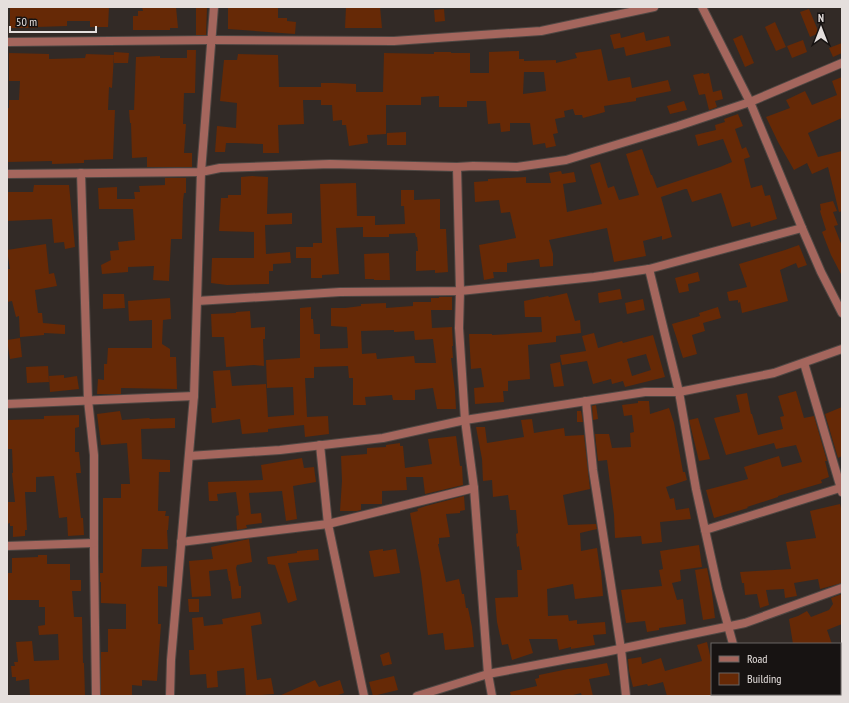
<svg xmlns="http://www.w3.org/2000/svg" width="849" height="703" viewBox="0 0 849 703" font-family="'PT Sans Narrow',sans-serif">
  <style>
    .building { fill: #662906; fill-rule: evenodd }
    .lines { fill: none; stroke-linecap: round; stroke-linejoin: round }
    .street-casing { stroke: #4f4743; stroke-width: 10 }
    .street { stroke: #a4665d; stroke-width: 8 }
  </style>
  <rect width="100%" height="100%" fill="#322a26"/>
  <!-- building -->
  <g class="building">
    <path d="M10 7H109L108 27H90V21H67V26L37 27V28H10Z"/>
    <path d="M142 7H176L178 28H170V30H133V16H138V11H143Z"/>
    <path d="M196 7H207L206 35H196Z"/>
    <path d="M228 7H278V18H287V21L296 22 295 34 228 29Z"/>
    <path d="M346 7H380L382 28H345Z"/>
    <path d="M444 9 445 21 435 22 434 10Z"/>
    <path d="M809 9 819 33 810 37 800 12Z"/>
    <path d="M775 22 786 47 776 51 765 27Z"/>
    <path d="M644 32 646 41 669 36 671 46 626 56 624 47 614 49 610 35 620 33 621 38Z"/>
    <path d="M742 35 754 63 745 67 733 39Z"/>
    <path d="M803 40 807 52 792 58 787 46Z"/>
    <path d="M842 43V53L833 57 829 48Z"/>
    <path d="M601 49 608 81 630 77 632 88 668 80 671 91 636 98V101L604 106 605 112 583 118 582 115H575L573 109 564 111 565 117 555 119 558 133 553 134 556 146 546 148 545 143 533 145 530 123H510V131L501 132 500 123 488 124 486 101H467V107H439V96L421 97V105H386V134L367 135 368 143 349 146 346 125H342V120L333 121 332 105H321V100H303L304 124 278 125 279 153H263V144L236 143H226L225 152H215L217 126 236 128 237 103 220 101 224 60H237L238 54 278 55 279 87H321V83H335L356 84V92H383L384 53 434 54V52H451V53H470V73H489V52L519 51V59H524V61L556 60V63L577 58 575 53ZM524 72H544L546 91 523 94Z"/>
    <path d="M187 50H196L195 93H184L183 124H186L184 153H192V167H147V157L132 158 131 123H130L129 110H134L136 57 160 56V58H187Z"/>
    <path d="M114 52 129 53 128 63H114Z"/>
    <path d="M9 53 49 54V59L85 58 86 54 114 55 112 88 109 87 108 110H115L113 159 84 160V163L52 164V161L7 162V108H9V100H19L20 81H9Z"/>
    <path d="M703 73 704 74 709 73 713 92 721 90 723 99 715 101 717 107 709 110 705 94 699 95 693 75Z"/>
    <path d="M842 77V118L808 133 818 157 842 151V211L839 212 828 167 812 174 807 163 794 170 778 142 766 117 790 108 786 100 805 91 812 105 837 95 832 81Z"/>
    <path d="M684 101 687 110 670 114 667 106Z"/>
    <path d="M738 114 743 126 735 129 742 149 746 147 750 157 744 159 751 188 762 185 765 196 770 195 777 219 751 227 750 222 732 227 721 193 692 202 687 189H685L661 197 672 237 662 240V236L643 241 646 256 614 262 607 228 549 240 553 254V266L540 267 539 259 507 263V272H493L494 278 484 280 479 245 516 238 510 212 501 213 499 200 475 202 474 182 488 181V179L526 177V183H551L549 173 561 171 562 174 574 172 576 182 563 184 567 212 602 204 590 165 600 162 608 188 614 186 619 200 639 195 626 154 642 149 651 175H652L657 188 720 167 732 162 723 139 698 146 695 135 716 130 715 125 725 122 724 119Z"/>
    <path d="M406 132V145H387V133Z"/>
    <path d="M252 176 268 177 267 214 292 213V224L265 225 266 254 290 252 291 263 273 264V271H269V284L227 285 211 283 212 258H254V232L219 231 221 198H228V195H241V177Z"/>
    <path d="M165 178H186V193H184L183 201 182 239H171L169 281 153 280 154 266 128 267V272L102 274 101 265 111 260 110 251 119 250 118 242 135 240 133 209H99L98 188 117 187V199H135L134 192H140L139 186 165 185Z"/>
    <path d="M356 183 357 216H375V225L405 224 404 206H401V190H414V200L440 199V229H446L448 272 435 273V270L416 271V251H418L417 237H416L415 233 389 234V237H363V227L336 228 339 274 322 275V278H311V258H296V247H313V243H322L320 184Z"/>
    <path d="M34 185H69L75 247 65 249 64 242 54 243 52 219 7 221V192H33Z"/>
    <path d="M833 201 837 211 833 212 838 225 834 226 842 246V276L831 255 822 232 826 230 820 211 821 210 820 204Z"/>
    <path d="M46 244 49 274 54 273 57 286 35 290 38 313H42L43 323 65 325V334L44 333V335L20 337 19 316 16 317 12 301 7 302V269H10L7 250Z"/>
    <path d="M799 245 807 265 798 268 796 263 780 270 788 301 742 313 740 302 738 303V300L729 301 727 292 747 287 739 264 785 250Z"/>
    <path d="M389 253 390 280H374V279H365L364 254Z"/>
    <path d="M698 272 700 281 688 284 689 291 679 293 675 278Z"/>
    <path d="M620 289 622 299 599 303 598 293Z"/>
    <path d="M567 293 575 321 580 320 581 333 556 336V342L528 345 530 379 508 381V391H503L504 402 475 404 474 388 484 387 481 368 471 369 469 334H492V335L542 332 541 317H525L524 301 548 296 549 297Z"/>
    <path d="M103 294H124L125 308 103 309Z"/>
    <path d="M439 297H452V310H431L432 328 452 327 453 346H452L453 358H451L455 391 456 409H437L433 388 415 390V400H393L392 395 365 397 366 405H353V378H349L348 366 314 367V378H305L307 417 328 416 329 434 305 437 304 425 268 429V432L242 434 240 419 212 423 211 408H216L213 371 230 370 232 386 266 384 268 417 294 415 293 387 267 388 266 360 300 358V308L311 307V319H313L314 334H320V349L348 348 347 327 331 326V308H345L361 306V304L386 303V308L413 306V302H431V309V298H439ZM394 330V332L414 331 415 340 433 339 436 363H415L414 356 377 359 376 353 362 354 361 331Z"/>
    <path d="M170 298 171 319 163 320 162 344 170 349V357H176L177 389 121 388V394H97L98 379 104 380V364H107L108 348H152V320L129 321 128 301Z"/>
    <path d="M643 299 645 310 627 314 625 303Z"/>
    <path d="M718 307 721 318 703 323 705 331 692 335 697 354 683 358 672 324 700 316 699 313Z"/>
    <path d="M250 311 251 328 265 327V339H263L264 366 254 365 226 367 224 337H212L211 314 236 313V312Z"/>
    <path d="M594 333 598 348 622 341 623 343 653 335 665 377 625 387 623 381 612 384 611 379 593 384 587 361 562 365 560 355 586 351 582 336ZM646 354 651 370 632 376 627 359Z"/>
    <path d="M20 338 22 357 10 359 7 340Z"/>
    <path d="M560 362 564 386 554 387 550 364Z"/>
    <path d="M48 366 49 382 27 383 26 367Z"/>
    <path d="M64 375V378L77 376 79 389 50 392 49 376Z"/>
    <path d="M796 391 804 418 814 416 827 461H825L829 477 821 480 822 483 778 496V497L747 507 748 508 714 518 706 490 748 479 744 467 779 456 782 467 802 462 796 445 776 449 774 443 726 455 714 418 740 412 736 395 747 393 751 414H752L758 435 783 429 780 417 784 416 778 396Z"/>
    <path d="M638 401H649L650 414 669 408 674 423 683 472H685L687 480 666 487 670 499 674 498 676 510 689 508 691 519 660 522 662 542 642 544 641 536 615 538 614 515 607 460 598 461 595 434H609L612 448 631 447 630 433 634 432 632 415 624 416 622 405 638 403Z"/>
    <path d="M596 405 598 419 593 420 592 406Z"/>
    <path d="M842 407V456L838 458 825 414Z"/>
    <path d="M120 411 122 420 149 418 150 419 175 418V428L141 429 142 459 170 460V472H159L158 511H166L165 516H169L168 530H167L168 549H142L141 567 167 566V587L158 586V624H161L157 681 142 680V686L132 685V696H101V652H108V629H126V604L101 603V582H100V573H103V498H121V484H130L127 443 101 445 97 414Z"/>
    <path d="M577 411H581L583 422H577Z"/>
    <path d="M79 415V427L75 428V452H79L81 473H76L81 518H83L84 535 68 536 67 517 59 518 54 476 36 477V492H25L27 530H25V536L13 537V526H10V523L7 524V502H15L12 473H13L12 449H7V420L44 419V416Z"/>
    <path d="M698 418 710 459 699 461 689 420Z"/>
    <path d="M532 419 534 433 564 428 565 436 584 435 590 489 563 495 568 525 596 524 597 529 580 533 581 551 597 548 600 570H601L603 596 575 599 573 584 547 589 548 616 568 615 569 621 577 620V624L605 622 606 634 593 635 595 645 571 649V647L559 650 557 639H529L533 653 512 660 508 644 502 645 497 622 495 598 518 597 517 570H522L519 546 517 547 516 534 518 533 516 510H510L508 495 493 497 492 480 483 481 482 459 476 427H485L487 443 524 437 521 420Z"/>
    <path d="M456 436 460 466H462L463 485 425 494 423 477H406L407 490 382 491V504H361V510L357 511H340L342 481 341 456 367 454V448L386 447V445L400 443V446H403L405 468 432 464 428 439Z"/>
    <path d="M302 458 304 468 314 467 316 482 293 486 297 519 286 521 282 491 249 493 251 514 261 513 262 523 246 525 247 528 237 530 236 516 239 515 236 492 217 494 218 501H209L208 482 263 480 261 465Z"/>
    <path d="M464 496 465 510 460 511V513L446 514 450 537 439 538V544H438L446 582 459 579 462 594H464L466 608H468L472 627 474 647 445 650 443 633 428 635 421 574 410 513 418 511 417 509 426 506Z"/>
    <path d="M840 504 842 512V583L820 589 818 579 794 583 797 596 785 598 784 589 766 590 769 605 760 608 757 594 745 595 744 583H742L740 572 791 569 786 542 816 538 810 511Z"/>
    <path d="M249 539 252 562 237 565 236 568 239 586H241V598L232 599 230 581H229L227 569 209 571 211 596 192 597 189 561 213 559 211 547Z"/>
    <path d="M699 545 702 567 680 570 681 581 672 583 677 600 683 599 686 624 659 628V630L647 632 645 621 626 623 621 590 662 586 659 570 663 569 660 551Z"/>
    <path d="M318 549 319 560 288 563 297 600 288 603 275 565 268 564 267 557 297 553V551Z"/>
    <path d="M383 549V551L396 549 400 573 374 577 369 551Z"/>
    <path d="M38 555H47V564H70V580H81V591H72L74 617H82L83 663H84L85 696H30L29 679 16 681V677H12L11 666H15L14 662H18L16 642 32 641 34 661 59 660 58 634 39 635 38 626 45 625V607H39V600H7V573H12V558L38 557Z"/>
    <path d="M707 568 712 593 715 618 703 620 695 570Z"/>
    <path d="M842 594V624L827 630 832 644H793L789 619 798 616 807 611 811 617 829 610 833 604 831 598Z"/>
    <path d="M188 599H199V612H189Z"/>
    <path d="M260 612 262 624 251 626 257 680 271 678 274 694 246 696 244 668 217 671 218 687 207 688 206 674 190 675 189 650H194L192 618 203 617 204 626 223 624 222 619Z"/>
    <path d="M707 642 712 664V694L714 696H667L663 682 648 686 647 684 633 687 629 671 628 659 641 657 642 664 661 658 665 671 702 661 697 645Z"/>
    <path d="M389 652 392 664 383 666 380 655Z"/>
    <path d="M607 663 610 675 589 679 593 696H582L581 693 569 696H511L510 692 537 686 535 679 539 678V675L568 669 586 667Z"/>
    <path d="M394 676 398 690 373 696 369 682Z"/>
    <path d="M315 680 319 687 340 680 344 693 335 696H279Z"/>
  </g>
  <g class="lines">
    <!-- street casing -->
    <g class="street-casing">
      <g id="street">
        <path d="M702 7 750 102 802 228 821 272 842 313"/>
        <path d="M7 42 211 40 394 41 541 31 654 7"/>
        <path d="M457 167 460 291 459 328 465 420 474 488 488 674 492 696"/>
        <path d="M81 173 88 400 94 455V556L96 696"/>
        <path d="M7 174 201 172 220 168 330 164 457 167 473 166 517 167 566 160 678 126 750 102 842 63"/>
        <path d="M649 269 679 392 696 489 718 589 733 644"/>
        <path d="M197 301 340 292 460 291 594 277 649 269 802 228"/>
        <path d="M804 363 842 492"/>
        <path d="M586 401 593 470 621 649 626 696"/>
        <path d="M7 404 194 396"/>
        <path d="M320 445 328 524 364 696"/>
        <path d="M189 456 280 450 383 438 465 420 645 392H679L774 373 842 349"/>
        <path d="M705 530 840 488"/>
        <path d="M181 542 328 524 474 488"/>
        <path d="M7 546 94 543"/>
        <path d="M747 694 748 696"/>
        <path d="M170 696 171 660 194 396 201 172 214 7"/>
        <path d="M417 696 488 674 605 652 745 623 842 588"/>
      </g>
    </g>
    <!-- street -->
    <use href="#street" class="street"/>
  </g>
  <!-- border -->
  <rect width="849" height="703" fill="none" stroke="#e5dfdd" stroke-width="16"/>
  <!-- legend -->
  <rect x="711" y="643" width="130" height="52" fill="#171312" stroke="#696563"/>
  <rect x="719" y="656" width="20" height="6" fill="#a4665d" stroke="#696563"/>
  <text x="747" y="663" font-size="12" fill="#e5dfdd">Road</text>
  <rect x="719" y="673" width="20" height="12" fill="#662906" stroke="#696563"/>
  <text x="747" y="683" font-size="12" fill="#e5dfdd">Building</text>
  <!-- north arrow -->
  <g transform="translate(821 28)" stroke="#171312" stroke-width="3" paint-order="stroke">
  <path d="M0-3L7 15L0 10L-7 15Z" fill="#e5dfdd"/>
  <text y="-6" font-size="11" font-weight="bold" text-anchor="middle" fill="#e5dfdd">N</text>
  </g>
  <!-- scale -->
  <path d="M10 26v6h86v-6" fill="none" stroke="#e5dfdd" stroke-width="2"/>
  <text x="16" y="26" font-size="12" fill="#e5dfdd" stroke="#171312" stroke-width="3" paint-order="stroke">50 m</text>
</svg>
